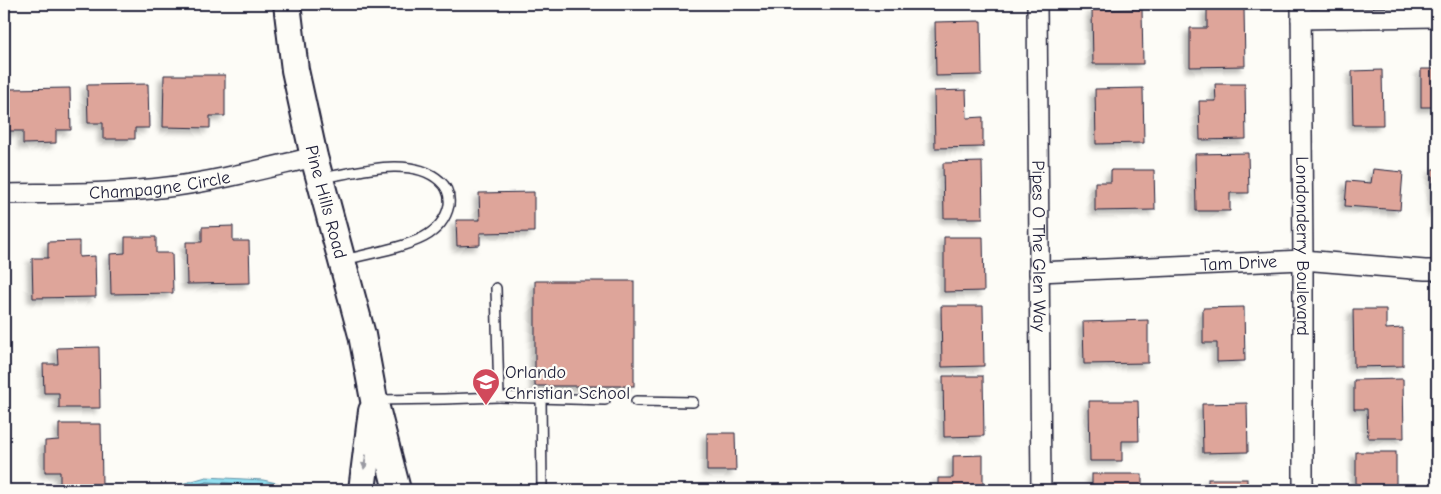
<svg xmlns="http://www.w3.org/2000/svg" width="1441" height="494" viewBox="0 0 1441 494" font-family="'Comic Neue',sans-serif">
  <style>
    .water { fill: #91dfef; stroke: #6593a7 }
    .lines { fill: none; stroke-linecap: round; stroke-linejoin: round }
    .shore { stroke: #4e6e83; stroke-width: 1 }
    .building { fill: #dea59a; stroke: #22223b; filter: url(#shadow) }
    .lane-casing { stroke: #22223b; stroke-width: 12 }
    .street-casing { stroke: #22223b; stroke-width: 22 }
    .secondary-casing { stroke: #22223b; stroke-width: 30 }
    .lane { stroke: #fdfcf7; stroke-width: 9 }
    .street { stroke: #fdfcf7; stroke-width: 19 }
    .secondary { stroke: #fdfcf7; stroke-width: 26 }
    .oneway { fill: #9a9aa2 }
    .labels { text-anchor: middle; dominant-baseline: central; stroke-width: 4.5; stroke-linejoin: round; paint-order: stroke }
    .street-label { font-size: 18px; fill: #22223b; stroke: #fdfcf7 }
    .poi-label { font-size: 18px; fill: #22223b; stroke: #fdfcf7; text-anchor: start }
  </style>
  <defs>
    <filter id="shadow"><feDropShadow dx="-4.5" dy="4.5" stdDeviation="2.5" flood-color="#0004"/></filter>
  </defs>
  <rect width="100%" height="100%" fill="#fdfcf7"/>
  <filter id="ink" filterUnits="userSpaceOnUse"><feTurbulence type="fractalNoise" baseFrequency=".02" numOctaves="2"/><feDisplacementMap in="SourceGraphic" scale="10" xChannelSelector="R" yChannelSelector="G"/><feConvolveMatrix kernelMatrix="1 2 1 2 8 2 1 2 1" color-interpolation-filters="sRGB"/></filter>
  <g filter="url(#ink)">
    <!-- water -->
    <path class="water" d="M206 477 263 480 309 490H167L168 488Z"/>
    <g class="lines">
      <!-- shore -->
      <path class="shore" d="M179 490 207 482 262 485 286 490"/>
    </g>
    <!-- building -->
    <g class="building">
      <path d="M1207 8H1244L1245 66 1190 67V28H1207Z"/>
      <path d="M1142 9 1143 64H1093L1092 10Z"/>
      <path d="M981 21 982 75 936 76 935 22Z"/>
      <rect x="1421" y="69" width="16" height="38"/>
      <path d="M1382 70 1383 125H1353L1352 71Z"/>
      <path d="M164 75H225V116H210V128L163 127Z"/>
      <path d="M148 84 149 128H135V139H103V123H88L87 85Z"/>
      <path d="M1215 84H1245L1246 139 1200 140 1199 101H1216Z"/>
      <path d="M70 88 71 130H56V143L23 144V131H8V89Z"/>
      <path d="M1143 88 1144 143 1096 144 1095 89Z"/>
      <path d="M966 90 967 118 983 117V147L935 148 934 91Z"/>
      <path d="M1248 153 1249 193H1230V211H1196L1195 154Z"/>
      <path d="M982 162 983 218H944L943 163Z"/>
      <path d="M1373 169 1403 172 1400 210 1345 206 1347 181 1371 183Z"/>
      <path d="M1432 169H1437V211H1433Z"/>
      <path d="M1111 170H1154L1155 210 1095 211V182H1111Z"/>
      <path d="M534 192V232L480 233V245L457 246 456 220H480L479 193Z"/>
      <path d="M233 226V241H249L250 283 187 284 186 242H202V227Z"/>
      <path d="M125 237H156V253H172L173 293 111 294 110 254 125 253Z"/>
      <path d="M944 237H983L984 291 944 292Z"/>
      <path d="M79 241V257L95 256 96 297 33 298 32 258H48V242Z"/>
      <rect x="535" y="281" width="99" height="105"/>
      <path d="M941 306H983L984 366 942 367Z"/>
      <path d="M1244 307 1245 361 1217 362V343H1203V308Z"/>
      <path d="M1353 309H1386V329L1403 328V366L1354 367Z"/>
      <path d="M1148 320V363L1084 364 1083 322Z"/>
      <path d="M99 347 100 408H59V393H44L43 364H58L57 348Z"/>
      <path d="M943 376H983L984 436 944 437Z"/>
      <path d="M1403 379 1404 438H1368L1367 409H1354V380Z"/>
      <path d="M1089 401H1138L1139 441H1122V461H1090Z"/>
      <path d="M1247 403 1248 452 1203 453 1202 404Z"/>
      <path d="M59 424H101L102 484 60 485V472H45V441L59 440Z"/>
      <path d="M707 433H735L736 471H707Z"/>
      <rect x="1356" y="452" width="40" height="38"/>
      <path d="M983 455V490H938V478H953V456Z"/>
      <rect x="1092" y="474" width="50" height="16"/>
      <rect x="1208" y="479" width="39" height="11"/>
    </g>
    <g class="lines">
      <!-- lane casing -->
      <g class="lane-casing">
        <g id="lane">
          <path d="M323 178C357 172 412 155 440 181 447 187 450 196 449 205 446 219 437 230 424 237 403 248 367 254 343 260"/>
          <path d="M499 397 605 400"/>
          <path d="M541 398 542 490"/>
          <path d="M377 400 444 399 499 397 496 288"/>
          <path d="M636 401 693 402"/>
        </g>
      </g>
      <!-- street casing -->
      <g class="street-casing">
        <g id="street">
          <path id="s1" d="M1037 4 1041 490"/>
          <path id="s2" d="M1301 4 1303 260V490"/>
          <path d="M1301 19 1437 17"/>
          <path id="s3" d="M4 194C58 193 114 194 168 187 218 181 266 168 314 157"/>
          <path id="s4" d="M1039 272 1303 260 1425 270H1437"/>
        </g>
      </g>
      <!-- secondary casing -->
      <g class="secondary-casing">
        <g id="secondary">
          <path id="s5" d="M287 4 295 70 314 157 362 335 374 400 397 490"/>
          <path d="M362 490 372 411"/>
        </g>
      </g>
      <!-- lane -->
      <use href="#lane" class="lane"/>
      <!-- street -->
      <use href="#street" class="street"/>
      <!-- secondary -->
      <use href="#secondary" class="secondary"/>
    </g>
    <!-- one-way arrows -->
    <defs><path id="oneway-solid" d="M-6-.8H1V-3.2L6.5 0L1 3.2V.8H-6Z" transform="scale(1.25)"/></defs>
    <use class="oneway" href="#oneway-solid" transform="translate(365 462) rotate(98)"/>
  </g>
  <!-- icons -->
  <defs>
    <g id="school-pin" transform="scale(1.4375)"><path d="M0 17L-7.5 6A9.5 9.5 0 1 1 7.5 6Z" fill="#d1495b" stroke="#fdfcf7"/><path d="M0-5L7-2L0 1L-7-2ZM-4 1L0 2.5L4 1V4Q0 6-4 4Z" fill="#fff"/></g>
  </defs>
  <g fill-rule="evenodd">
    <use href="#school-pin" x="486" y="382"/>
  </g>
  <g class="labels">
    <!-- street labels -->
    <g class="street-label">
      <text stroke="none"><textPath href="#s3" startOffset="156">Champagne Circle</textPath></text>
      <text stroke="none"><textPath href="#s5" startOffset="202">Pine Hills Road</textPath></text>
      <text stroke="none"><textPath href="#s1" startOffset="242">Pipes O The Glen Way</textPath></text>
      <text stroke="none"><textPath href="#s2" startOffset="242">Londonderry Boulevard</textPath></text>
      <text stroke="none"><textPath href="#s4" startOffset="200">Tam Drive</textPath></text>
    </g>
    <!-- poi labels -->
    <g class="poi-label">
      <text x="505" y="372">Orlando<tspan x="505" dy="21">Christian School</tspan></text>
    </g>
  </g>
  <!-- margin -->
  <rect width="1441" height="494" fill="none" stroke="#fdfcf7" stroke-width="20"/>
  <rect x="10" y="10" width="1421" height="474" fill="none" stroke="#22223b" stroke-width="2" filter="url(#ink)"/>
</svg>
